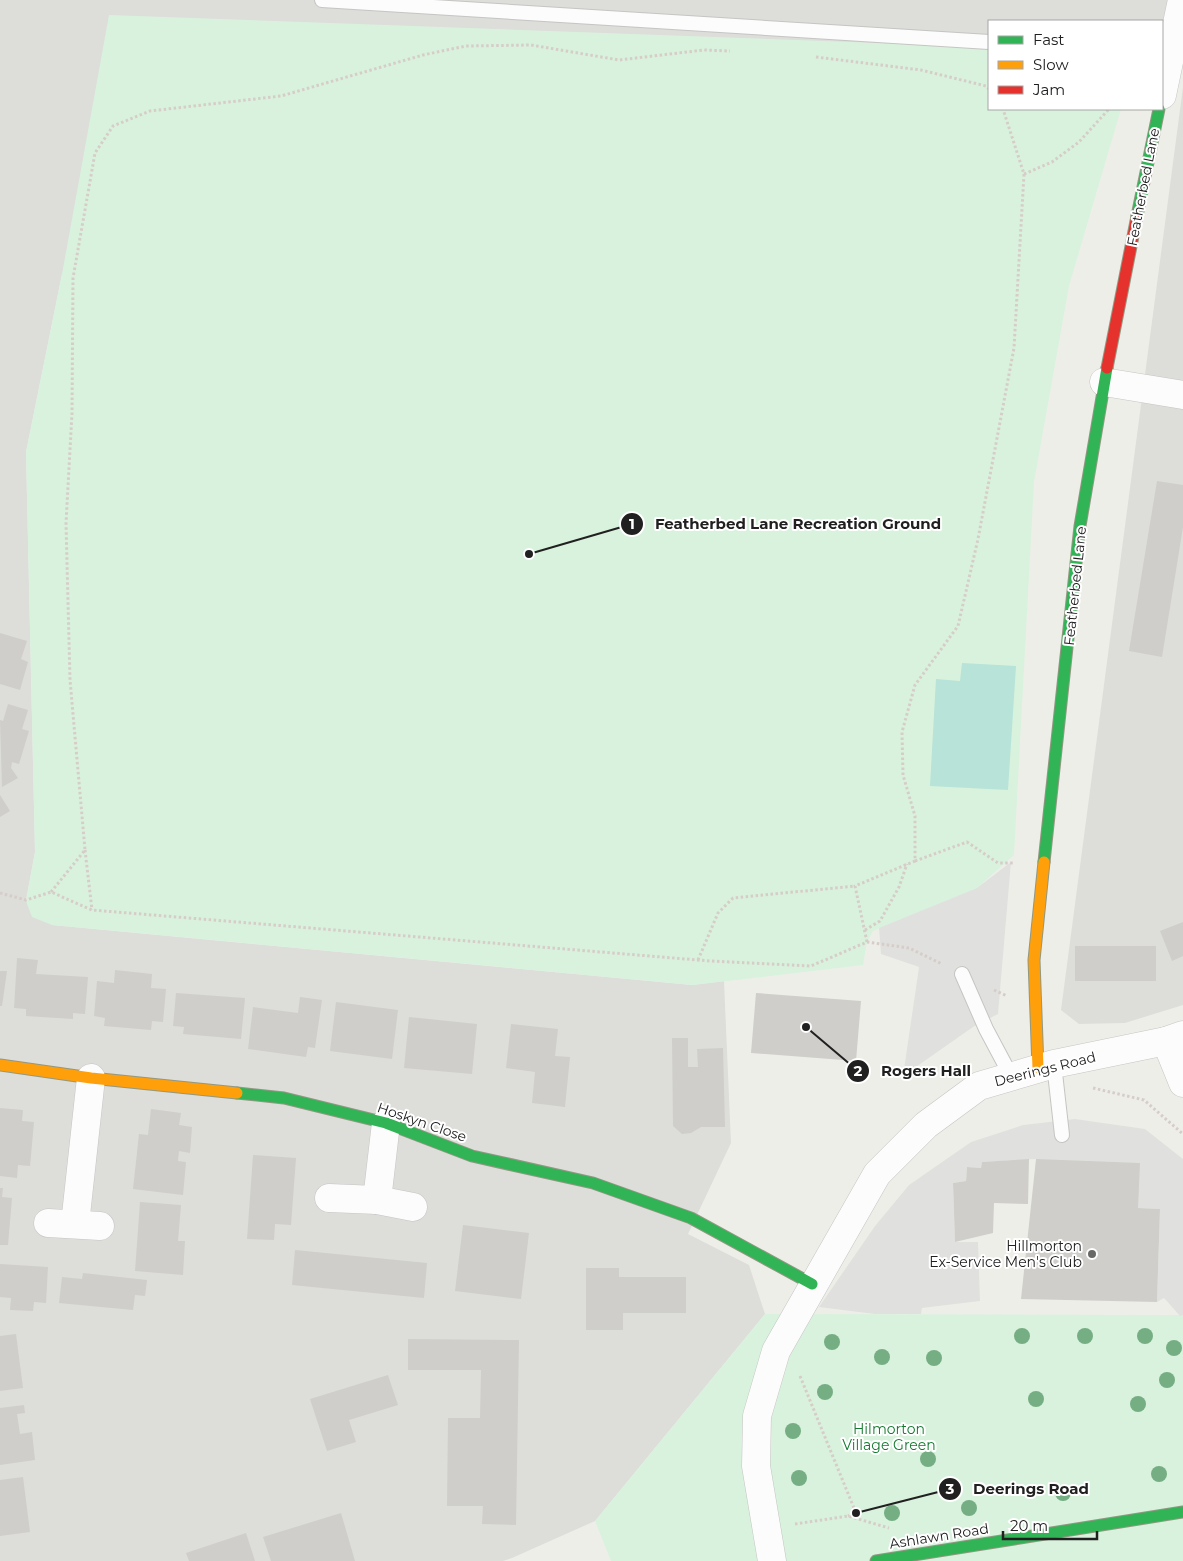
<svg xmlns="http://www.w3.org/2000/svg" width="1183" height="1561" viewBox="0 0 1183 1561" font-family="Montserrat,sans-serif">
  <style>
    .residential { fill: #ddddda }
    .park { fill: #d9f2dd }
    .pitch { fill: #b7e3d8 }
    .parking { fill: #e0e0de }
    .building { fill: #cfceca }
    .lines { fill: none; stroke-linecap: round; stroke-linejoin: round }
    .lane-casing { stroke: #c5c5c3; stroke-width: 16 }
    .street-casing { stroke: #c5c5c3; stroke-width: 29 }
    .fast-casing { stroke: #929882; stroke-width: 13 }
    .slow-casing { stroke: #929882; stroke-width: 13 }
    .jam-casing { stroke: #929882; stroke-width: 13 }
    .path { stroke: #d6cdc9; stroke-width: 3; stroke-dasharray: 2.5 2.5; stroke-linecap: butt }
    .lane { stroke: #fcfcfc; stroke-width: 14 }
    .street { stroke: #fcfcfc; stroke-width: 28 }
    .fast { stroke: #30b455; stroke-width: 11 }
    .slow { stroke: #ff9f0a; stroke-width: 11 }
    .jam { stroke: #e5322d; stroke-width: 11 }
    .tree { fill: #76ae83 }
    .poi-dot { fill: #686866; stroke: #fff; stroke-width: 2 }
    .labels { text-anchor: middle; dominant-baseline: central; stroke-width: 4; stroke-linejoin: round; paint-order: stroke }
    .street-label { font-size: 14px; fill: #202020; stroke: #fff }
    .poi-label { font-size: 14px; fill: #202020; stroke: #fff; text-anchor: end }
    .park-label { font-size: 14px; fill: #13792f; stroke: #fff }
    .leader { fill: none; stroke: #202020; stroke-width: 2 }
    .callout-dot { fill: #202020; stroke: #fff; stroke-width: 2 }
    .mark-label { font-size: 15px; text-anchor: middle; font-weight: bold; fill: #fff }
    .callout-label { font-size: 15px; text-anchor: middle; font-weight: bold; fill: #202020; stroke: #fff; stroke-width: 4; stroke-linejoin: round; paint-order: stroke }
  </style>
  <rect width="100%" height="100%" fill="#eeeee9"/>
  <!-- residential -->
  <g class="residential">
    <path d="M0 0H1183L1162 52V21H989V47L62 274 26 452 35 852 26 900 52 925 692 985 724 981 731 1143 688 1234 749 1265 765 1314 595 1521 512 1558 503 1561H0Z"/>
    <path d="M1183 87V1005L1125 1023 1079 1024 1061 1010Z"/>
  </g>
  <!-- park -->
  <g class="park">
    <path d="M109 15 989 47V109H1121L1069 286 1034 482 1014 855 977 888 873 931 867 942 863 965 693 985 52 925 32 917 26 901 35 852 26 452 62 274Z"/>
    <path d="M765 1314 1183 1315V1561H611L595 1521Z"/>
  </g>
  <!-- pitch -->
  <path class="pitch" d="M962 663 1016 666 1008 790 930 786 936 679 960 681Z"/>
  <!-- parking -->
  <g class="parking">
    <path d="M1011 862 998 1014 973 1027 903 1076 919 967 881 954 879 928 977 888Z"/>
    <path d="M1075 1119 1145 1129 1183 1159V1315L1180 1316 1164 1298 1157 1302 1160 1209 1138 1208 1036 1159 982 1162 981 1168 967 1167 966 1181 953 1183 955 1242H978L980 1301 922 1308 921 1314H875L819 1307 875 1226 909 1185 971 1142 1023 1125Z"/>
  </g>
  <!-- building -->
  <g class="building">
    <path d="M1157 481 1183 485V527L1162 657 1129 651Z"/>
    <path d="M0 633 27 641 21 659 28 662 20 690 0 684Z"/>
    <path d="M8 704 28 710 22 729 29 731 19 764 12 762 11 768 18 778 2 787 0 720 3 721Z"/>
    <path d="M0 795 10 811 0 817Z"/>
    <path d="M1183 922V956L1172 961 1160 931Z"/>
    <rect x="1075" y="946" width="81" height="35"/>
    <path d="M17 958 38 960 36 974 88 977 85 1014 73 1013V1019L26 1016V1009L14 1008Z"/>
    <path d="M115 970 152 974 151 988 166 989 163 1022 152 1021 151 1030 104 1026 105 1018 94 1016 97 981 114 983Z"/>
    <path d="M0 971H7L2 1006H0Z"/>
    <path d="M176 993 245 998 241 1039 183 1034 184 1027 173 1026Z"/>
    <path d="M756 993 861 1001 856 1061 751 1053Z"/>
    <path d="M300 997 322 1000 315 1048 308 1047 306 1057 248 1049 253 1007 298 1013Z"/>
    <path d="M336 1002 398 1010 392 1059 330 1051Z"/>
    <path d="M409 1017 477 1024 472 1074 404 1068Z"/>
    <path d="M511 1024 558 1029 555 1056 570 1057 565 1107 532 1103 535 1072 506 1068Z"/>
    <path d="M672 1038H688V1067H698L697 1049 723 1048 725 1127H701L691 1133 682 1134 673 1126Z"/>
    <path d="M0 1108 23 1110 22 1121 34 1122 30 1166 18 1165 17 1178 0 1176Z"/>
    <path d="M151 1109 181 1113 179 1125 192 1127 190 1153 179 1151 178 1161 186 1162 183 1195 133 1189 139 1134 148 1135Z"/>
    <path d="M253 1155 296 1158 291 1225 275 1224 274 1240 247 1239Z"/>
    <path d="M1029 1159 1028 1204 994 1203 993 1233 955 1242 953 1183 966 1181 967 1167 981 1168 982 1162Z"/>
    <path d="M1036 1159 1140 1163 1138 1208 1160 1209 1157 1302 1021 1299Z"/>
    <path d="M0 1188H3L2 1197 12 1198 8 1245H0Z"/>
    <path d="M140 1202 181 1205 178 1241H185L183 1275 135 1271Z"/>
    <path d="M463 1225 529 1233 521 1299 455 1291Z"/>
    <path d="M295 1250 427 1263 424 1298 292 1285Z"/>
    <path d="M0 1264 48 1267 46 1303 34 1302 33 1311 10 1310 11 1298 0 1297Z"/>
    <path d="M586 1268H619V1277H686V1313H623V1330H586Z"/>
    <path d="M83 1273 147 1280 145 1296 135 1295 133 1310 59 1303 62 1277 82 1279Z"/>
    <path d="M16 1334 23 1388 0 1391V1336Z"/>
    <path d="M408 1339 519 1340 516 1525 482 1524 483 1506H447L448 1418H480L481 1370H408Z"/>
    <path d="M388 1375 398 1405 349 1420 356 1442 327 1451 310 1399Z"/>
    <path d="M24 1405 25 1413 17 1414 20 1434 32 1432 35 1460 0 1465V1408Z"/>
    <path d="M23 1477 30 1532 0 1536V1480Z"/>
    <path d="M341 1513 355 1561H271L263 1537Z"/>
    <path d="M246 1533 255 1561H189L186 1553Z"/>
  </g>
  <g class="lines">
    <!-- lane casing -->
    <g class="lane-casing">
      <g id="lane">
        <path d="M322 0 989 42"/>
        <path d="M962 974 986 1029 1011 1076"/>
        <path d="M1054 1064 1062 1135"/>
      </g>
    </g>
    <!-- street casing -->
    <g class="street-casing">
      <g id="street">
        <path d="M1162 95 1182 0"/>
        <path d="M1104 382 1183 395"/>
        <path d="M1166 1041 1183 1083"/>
        <path d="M329 1198 377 1200 413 1207"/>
        <path d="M377 1200 386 1123"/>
        <path d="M48 1223 100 1226"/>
        <path d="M75 1224 91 1078"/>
        <path d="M772 1561 756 1466 757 1416 776 1351 877 1174 926 1125 979 1086 1054 1064 1166 1041 1183 1035"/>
      </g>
    </g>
    <!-- fast casing -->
    <g class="fast-casing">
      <g id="fast">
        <path d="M1137 216 1159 109"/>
        <path d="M1044 862 1080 526 1107 368"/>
        <path d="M237 1093 284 1098 386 1123 472 1156 593 1183 691 1218 812 1284"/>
        <path d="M876 1561 1183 1512"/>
      </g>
    </g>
    <!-- slow casing -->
    <g class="slow-casing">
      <g id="slow">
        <path d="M0 1065 91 1078 237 1093"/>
        <path d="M1038 1068 1034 960 1044 862"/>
      </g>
    </g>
    <!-- jam casing -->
    <g class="jam-casing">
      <path id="jam" d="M1107 368 1137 216"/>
    </g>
    <!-- path -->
    <g class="path">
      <path d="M816 57 921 70 986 86 989 89"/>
      <path d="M1024 174 1052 162 1079 142 1109 109"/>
      <path d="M85 850 92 910"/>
      <path d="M915 861 967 842 998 863H1015"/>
      <path d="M51 892 85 850 70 680 66 523 72 413 73 278 95 153 113 126 150 111 281 96 423 55 466 46 531 45 619 60 704 50 730 51"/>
      <path d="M0 893 26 900 51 892 92 910 710 961 811 966 867 942 909 948 942 964"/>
      <path d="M865 930 880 921 899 887 907 864"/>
      <path d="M867 942 855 886 915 861V816L903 775 902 732 915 685 958 626 978 539 1014 348 1024 174 1003 109"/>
      <path d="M698 960 718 913 733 898 855 886"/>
      <path d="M994 990 1007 996"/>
      <path d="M1093 1088 1144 1100 1183 1134"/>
      <path d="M800 1376 856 1513 848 1516"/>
      <path d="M795 1524 848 1516 889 1528"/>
    </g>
    <!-- lane -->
    <use href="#lane" class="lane"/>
    <!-- street -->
    <use href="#street" class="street"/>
    <!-- fast -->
    <use href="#fast" class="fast"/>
    <!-- slow -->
    <use href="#slow" class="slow"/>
    <!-- jam -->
    <use href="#jam" class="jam"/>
  </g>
  <!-- trees -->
  <g class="tree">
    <circle cx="1022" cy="1336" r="8"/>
    <circle cx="1085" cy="1336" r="8"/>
    <circle cx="1145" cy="1336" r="8"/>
    <circle cx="832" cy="1342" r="8"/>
    <circle cx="1174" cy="1348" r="8"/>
    <circle cx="882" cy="1357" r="8"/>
    <circle cx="934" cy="1358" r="8"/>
    <circle cx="1167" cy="1380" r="8"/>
    <circle cx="825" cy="1392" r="8"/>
    <circle cx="1036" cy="1399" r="8"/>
    <circle cx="1138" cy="1404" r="8"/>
    <circle cx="793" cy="1431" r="8"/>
    <circle cx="928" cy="1459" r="8"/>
    <circle cx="1159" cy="1474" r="8"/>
    <circle cx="799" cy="1478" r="8"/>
    <circle cx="1063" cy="1493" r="8"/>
    <circle cx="969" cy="1508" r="8"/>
    <circle cx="892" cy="1513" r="8"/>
  </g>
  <!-- markers -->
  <circle class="poi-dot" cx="1092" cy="1254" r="5"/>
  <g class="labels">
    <!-- street labels -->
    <g class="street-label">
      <text transform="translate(1143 187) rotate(-79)">Featherbed Lane</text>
      <text transform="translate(1075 586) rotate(-84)">Featherbed Lane</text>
      <text transform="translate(1045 1069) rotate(-14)">Deerings Road</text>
      <text transform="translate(422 1122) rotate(19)">Hoskyn Close</text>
      <text transform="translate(939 1536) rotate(-9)">Ashlawn Road</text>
    </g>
    <!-- poi labels -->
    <g class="poi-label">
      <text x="1082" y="1246">Hillmorton<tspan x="1082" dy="16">Ex-Service Men's Club</tspan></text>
    </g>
    <!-- park labels -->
    <g class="park-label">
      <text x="889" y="1429">Hilmorton<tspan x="889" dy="16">Village Green</tspan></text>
    </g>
  </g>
  <!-- callouts -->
  <path class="leader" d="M529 554L632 524M806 1027L858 1071M856 1513L950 1489"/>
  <g class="callout-dot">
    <circle cx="529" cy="554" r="5"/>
    <circle cx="806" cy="1027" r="5"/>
    <circle cx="856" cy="1513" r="5"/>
    <circle cx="632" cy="524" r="12"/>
    <circle cx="858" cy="1071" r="12"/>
    <circle cx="950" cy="1489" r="12"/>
  </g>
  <g class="mark-label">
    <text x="632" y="529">1</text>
    <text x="858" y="1076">2</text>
    <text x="950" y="1494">3</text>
  </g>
  <g class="callout-label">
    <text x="798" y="529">Featherbed Lane Recreation Ground</text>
    <text x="926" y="1076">Rogers Hall</text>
    <text x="1031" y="1494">Deerings Road</text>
  </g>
  <!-- legend -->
  <rect x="988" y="20" width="175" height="90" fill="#ffffff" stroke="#a6a6a6"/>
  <rect x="998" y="36" width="25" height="8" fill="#30b455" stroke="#a6a6a6"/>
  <text x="1033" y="45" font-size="15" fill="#202020">Fast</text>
  <rect x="998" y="61" width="25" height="8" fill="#ff9f0a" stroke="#a6a6a6"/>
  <text x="1033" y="70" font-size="15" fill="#202020">Slow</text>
  <rect x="998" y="86" width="25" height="8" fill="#e5322d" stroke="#a6a6a6"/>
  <text x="1033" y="95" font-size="15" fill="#202020">Jam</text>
  <!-- scale -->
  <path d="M1003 1531v8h94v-8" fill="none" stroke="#202020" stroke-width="2.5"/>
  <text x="1010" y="1531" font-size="15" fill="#202020" stroke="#ffffff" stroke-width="4" paint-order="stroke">20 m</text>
</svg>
